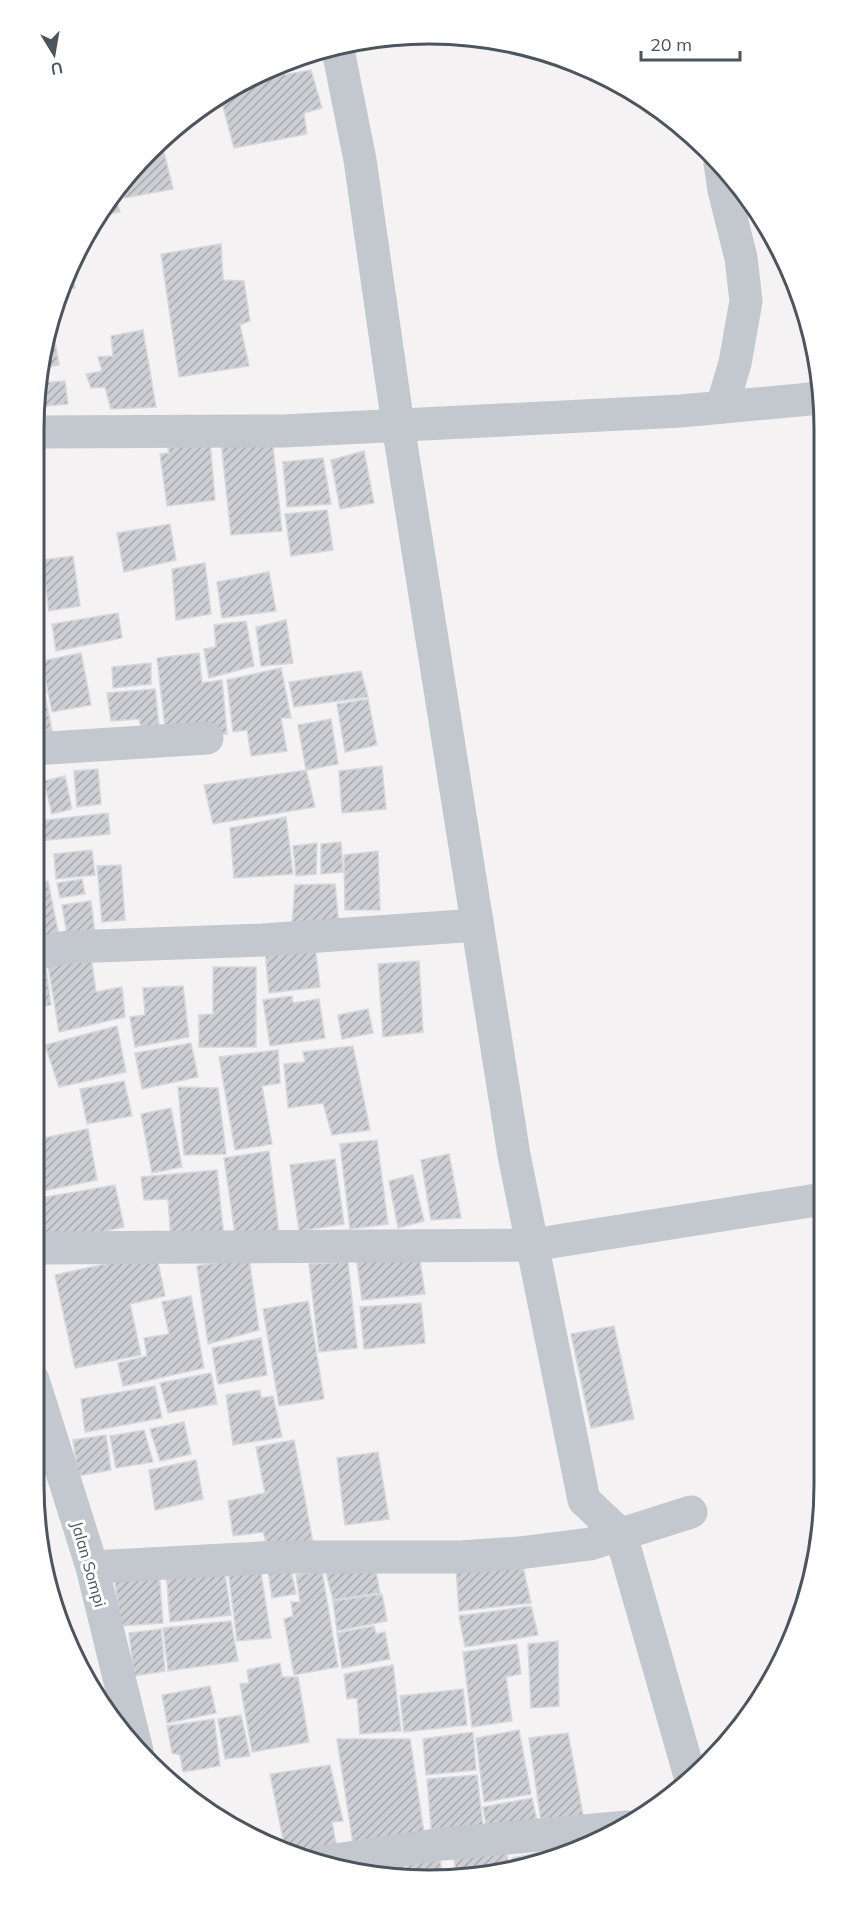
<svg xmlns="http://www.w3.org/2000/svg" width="857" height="1914" viewBox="0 0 857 1914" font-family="Mulish,sans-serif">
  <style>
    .building { fill: url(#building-hatch); stroke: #d7d8dc; stroke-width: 1.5 }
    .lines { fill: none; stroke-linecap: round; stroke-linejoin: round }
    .minor { stroke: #c2c8ce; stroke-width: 33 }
    .labels { text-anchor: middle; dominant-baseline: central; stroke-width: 6; stroke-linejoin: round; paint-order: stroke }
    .street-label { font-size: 16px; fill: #4c545d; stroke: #fff }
    .rim { fill: none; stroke: #4c545d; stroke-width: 3 }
  </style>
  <defs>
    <pattern id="building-hatch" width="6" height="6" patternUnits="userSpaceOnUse" patternTransform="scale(1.5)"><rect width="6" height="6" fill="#cdced3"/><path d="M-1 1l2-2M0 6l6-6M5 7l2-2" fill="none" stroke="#a9aaae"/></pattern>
  </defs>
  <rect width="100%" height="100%" fill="#f4f2f2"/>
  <!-- building -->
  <g class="building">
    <path d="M263 70 265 78 311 70 322 108 304 113 307 134 234 148 220 95Z"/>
    <path d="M161 140 173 189 125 198 117 187 131 167Z"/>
    <path d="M114 192 120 212 96 217Z"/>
    <path d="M221 244 223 280 244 281 250 321 240 325 249 366 179 377 161 254Z"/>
    <path d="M70 266 75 288 58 292Z"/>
    <path d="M143 330 156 407 111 409 105 387 91 388 86 374 102 371 98 357 113 356 111 336Z"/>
    <path d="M48 336H54L59 365 43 368Z"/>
    <path d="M65 381 68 404 36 407 40 383Z"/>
    <path d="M272 437 282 531 231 535 221 442Z"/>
    <path d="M210 441 215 500 167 506 160 454 169 453 168 448Z"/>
    <path d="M364 451 374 503 340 509 331 460Z"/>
    <path d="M323 458 331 504 287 507 283 462Z"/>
    <path d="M327 510 333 550 291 556 285 514Z"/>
    <path d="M170 524 176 560 124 572 117 533Z"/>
    <path d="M73 556 80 606 49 611 42 560Z"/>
    <path d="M205 563 211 614 176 620 172 569Z"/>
    <path d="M269 572 276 611 222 618 217 582Z"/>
    <path d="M118 613 122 638 56 651 52 624Z"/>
    <path d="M286 620 293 663 261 666 256 627Z"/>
    <path d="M246 621 254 666 209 678 204 649 216 647 214 625Z"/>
    <path d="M38 651 46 693 33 695V652Z"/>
    <path d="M81 653 91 705 52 712 42 661Z"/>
    <path d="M199 653 202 683 222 680 227 734 166 736 157 658Z"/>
    <path d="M151 663V684L113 688 112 667Z"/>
    <path d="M281 668 291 718H281L287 751 251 756 247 730 233 732 227 680Z"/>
    <path d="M361 671 368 697 294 707 289 682Z"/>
    <path d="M155 689 160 735 143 736 139 719 111 721 107 693Z"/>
    <path d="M45 695 53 736 33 740V697Z"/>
    <path d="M368 699 377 745 345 752 337 704Z"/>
    <path d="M331 719 338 764 306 770 298 725Z"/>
    <path d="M382 766 386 809 342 813 339 771Z"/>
    <path d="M98 769 101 804 77 807 74 771Z"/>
    <path d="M306 770 315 807 213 824 204 785Z"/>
    <path d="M65 776 72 809 52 814 44 781Z"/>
    <path d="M108 813 110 834 39 841 38 821Z"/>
    <path d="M286 817 293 874 234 878 230 828Z"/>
    <path d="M341 842 343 872 321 874V844Z"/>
    <path d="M317 843 316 874 296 876 293 846Z"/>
    <path d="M92 850 95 875 56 879 54 854Z"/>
    <path d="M378 851 380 910H345L344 855Z"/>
    <path d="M121 865 125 920 102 922 97 866Z"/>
    <path d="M82 879 85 894 60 898 57 883Z"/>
    <path d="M48 881 60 941 33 946V884Z"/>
    <path d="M335 884 339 927 292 926 295 885Z"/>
    <path d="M91 901 96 941 69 946 62 905Z"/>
    <path d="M315 946 320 987 269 993 265 951Z"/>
    <path d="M91 956 96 992 122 987 125 1017 59 1032 47 959Z"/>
    <path d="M45 960 51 1005 33 1008V963Z"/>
    <path d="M419 961 423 1032 383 1037 378 964Z"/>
    <path d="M213 967H256V1047H199V1015L213 1014Z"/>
    <path d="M183 986 189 1037 135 1047 130 1017 145 1015 143 988Z"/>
    <path d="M292 996 293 1003 319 999 325 1038 270 1046 263 1000Z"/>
    <path d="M368 1009 373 1033 342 1039 338 1015Z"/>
    <path d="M117 1026 126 1072 59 1087 45 1045Z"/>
    <path d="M191 1043 198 1077 142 1089 135 1053Z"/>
    <path d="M353 1046 370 1130 332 1135 323 1103 288 1108 284 1064 305 1062 303 1052Z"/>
    <path d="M278 1050 280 1083 262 1086 272 1144 235 1150 219 1057Z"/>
    <path d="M124 1081 132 1116 87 1124 80 1089Z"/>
    <path d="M178 1087 218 1088 226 1154 184 1155Z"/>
    <path d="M171 1108 182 1167 152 1173 141 1114Z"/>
    <path d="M88 1129 97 1180 33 1193V1140Z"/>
    <path d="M377 1140 388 1224 350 1229 340 1144Z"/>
    <path d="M269 1151 279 1233 236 1241 224 1158Z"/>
    <path d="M449 1154 461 1218 431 1220 421 1160Z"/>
    <path d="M335 1159 344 1224 299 1231 290 1165Z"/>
    <path d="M217 1170 224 1238 171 1240 168 1199 144 1200 141 1177Z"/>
    <path d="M413 1175 424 1221 398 1228 389 1181Z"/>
    <path d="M115 1185 124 1227 42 1244 34 1199Z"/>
    <path d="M156 1253 165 1296 130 1304 141 1355 75 1368 55 1275Z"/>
    <path d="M419 1255 425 1294 362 1300 356 1256Z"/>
    <path d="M249 1258 259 1330 208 1344 197 1266Z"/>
    <path d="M348 1262 357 1348 319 1352 309 1264Z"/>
    <path d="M191 1296 204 1368 123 1386 118 1363 147 1356 144 1338 169 1334 162 1302Z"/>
    <path d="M308 1301 324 1399 279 1406 263 1309Z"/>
    <path d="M421 1303 425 1343 364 1349 360 1307Z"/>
    <path d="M614 1326 634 1419 591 1428 571 1334Z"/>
    <path d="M261 1338 267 1375 218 1384 212 1348Z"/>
    <path d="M211 1373 217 1404 168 1413 160 1383Z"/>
    <path d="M155 1386 162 1418 85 1432 81 1399Z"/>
    <path d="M260 1390 261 1398 273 1396 282 1437 233 1445 226 1395Z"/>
    <path d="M184 1422 191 1454 160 1461 150 1429Z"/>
    <path d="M144 1430 153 1462 116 1468 110 1436Z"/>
    <path d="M106 1435 111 1470 78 1476 73 1440Z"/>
    <path d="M294 1440 313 1543 268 1550 263 1532 233 1536 228 1501 265 1493 256 1447Z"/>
    <path d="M378 1452 389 1519 345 1525 337 1458Z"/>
    <path d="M196 1460 203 1499 155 1510 149 1470Z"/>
    <path d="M521 1558 531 1603 459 1611 456 1568Z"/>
    <path d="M260 1566 271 1638 237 1641 228 1569Z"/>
    <path d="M290 1566 296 1594 272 1598 268 1570Z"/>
    <path d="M224 1567 231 1615 170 1622 166 1572Z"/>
    <path d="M159 1570 163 1623 121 1626 114 1575Z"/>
    <path d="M322 1571 338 1667 294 1675 284 1619 293 1616 291 1602H300L296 1575Z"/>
    <path d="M376 1571 380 1593 333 1600 326 1573Z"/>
    <path d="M382 1594 387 1621 337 1631 333 1601Z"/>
    <path d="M531 1606 538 1635 465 1647 459 1616Z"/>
    <path d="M231 1621 238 1661 168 1671 163 1628Z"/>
    <path d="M374 1626 376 1634 385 1632 390 1659 342 1668 337 1633Z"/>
    <path d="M161 1629 165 1671 134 1676 129 1633Z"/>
    <path d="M558 1641 559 1706 531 1708 528 1644Z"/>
    <path d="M517 1644 521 1674 506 1677 512 1721 472 1727 463 1652Z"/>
    <path d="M280 1663 282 1677H298L309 1742 252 1752 240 1684 249 1683 247 1670Z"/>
    <path d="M393 1665 401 1731 360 1734 357 1698 347 1699 344 1674Z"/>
    <path d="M210 1686 216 1713 167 1723 162 1695Z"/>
    <path d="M463 1689 467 1725 404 1732 400 1696Z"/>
    <path d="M241 1715 250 1756 225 1759 218 1719Z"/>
    <path d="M214 1719 220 1766 183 1772 180 1755 172 1753 167 1726Z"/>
    <path d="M519 1730 531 1794 484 1802 476 1738Z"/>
    <path d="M473 1732 476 1770 426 1775 423 1739Z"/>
    <path d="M568 1733 583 1815 541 1821 529 1738Z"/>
    <path d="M337 1739H410L424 1833 353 1844Z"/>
    <path d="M330 1765 343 1821 332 1822 337 1849 301 1855 285 1849 270 1774Z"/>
    <path d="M477 1775 484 1835 432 1839 427 1779Z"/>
    <path d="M532 1798 539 1830 488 1837 483 1807Z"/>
    <path d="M585 1844 551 1856 550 1847Z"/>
    <path d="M506 1848 510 1872 457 1878 453 1854Z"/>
    <path d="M438 1851 444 1879 428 1881 409 1879 405 1857Z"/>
    <path d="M548 1851 549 1857 514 1870 512 1858Z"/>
    <path d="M403 1861 406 1879 381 1876 380 1865Z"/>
  </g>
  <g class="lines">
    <!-- minor -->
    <g class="minor">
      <path d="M337 45 360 160 398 425 514 1155 584 1500 621 1535 690 1776"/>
      <path d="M720 163 724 190 741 258 746 301 735 363 722 407"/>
      <path d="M33 432 284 431 681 411 821 398"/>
      <path d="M33 749 207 738"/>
      <path d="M33 954 68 947 262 940 477 925"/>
      <path d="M33 1248 532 1245 823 1199"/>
      <path d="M33 1380 92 1567 137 1751"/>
      <path d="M92 1567 278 1557H460L519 1553 590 1544 691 1512"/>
      <path d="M322 1862 442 1844 627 1827"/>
    </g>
  </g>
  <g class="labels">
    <!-- street labels -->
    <g class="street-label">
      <text transform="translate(89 1564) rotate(74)">Jalan Sompi</text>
    </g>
  </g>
  <!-- crop -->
  <path d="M0 0H857V1914H0ZM429 44H429A385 385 0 0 1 814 429V1485A385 385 0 0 1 429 1870H429A385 385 0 0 1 44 1485V429A385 385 0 0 1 429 44Z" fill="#fff" fill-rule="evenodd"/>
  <path class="rim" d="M429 44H429A385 385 0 0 1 814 429V1485A385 385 0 0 1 429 1870H429A385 385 0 0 1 44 1485V429A385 385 0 0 1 429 44Z"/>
  <!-- north arrow -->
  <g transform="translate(54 54) rotate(169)" stroke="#ffffff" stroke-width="4.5" paint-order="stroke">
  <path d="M0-4.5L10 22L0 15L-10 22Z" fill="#4c545d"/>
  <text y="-9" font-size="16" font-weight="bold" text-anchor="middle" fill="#4c545d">U</text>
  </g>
  <!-- scale -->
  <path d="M641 51v9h99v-9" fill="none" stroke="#4c545d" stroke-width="3"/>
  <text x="650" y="51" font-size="18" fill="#4c545d" stroke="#ffffff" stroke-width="4.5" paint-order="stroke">20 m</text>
</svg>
